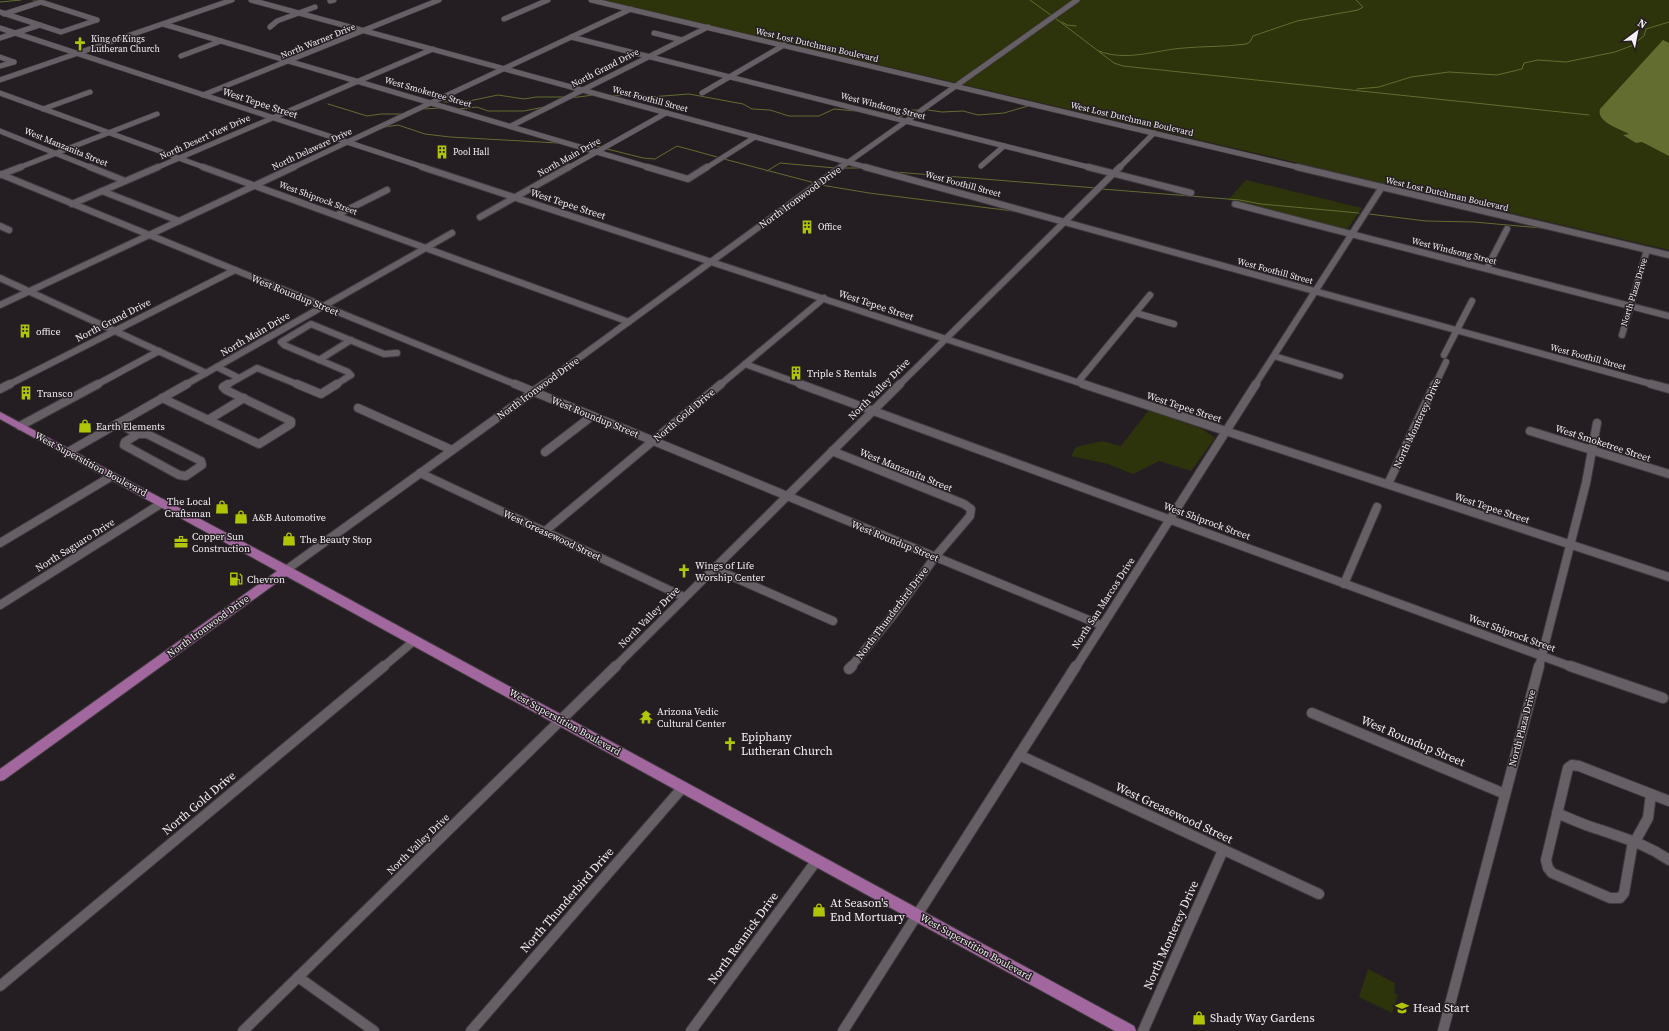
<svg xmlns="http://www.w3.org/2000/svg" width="1669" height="1031" viewBox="0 0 1669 1031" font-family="'Source Serif 4',serif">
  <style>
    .green { fill: #2d330b }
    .water { fill: #626d2f }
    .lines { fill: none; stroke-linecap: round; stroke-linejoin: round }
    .stream { stroke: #626d2f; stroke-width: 1 }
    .minor-far3-casing { stroke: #403b3f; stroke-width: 6 }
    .minor-far2-casing { stroke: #403b3f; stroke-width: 8 }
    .minor-far1-casing { stroke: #403b3f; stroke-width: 10 }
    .minor-casing { stroke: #403b3f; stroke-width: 12 }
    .major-casing { stroke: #403b3f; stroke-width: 2 }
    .minor-far3 { stroke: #665f65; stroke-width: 5 }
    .minor-far2 { stroke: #665f65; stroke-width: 6 }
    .minor-far1 { stroke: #665f65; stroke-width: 8 }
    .minor { stroke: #665f65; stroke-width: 10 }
    .major { fill: #a3679f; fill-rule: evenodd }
    .labels { text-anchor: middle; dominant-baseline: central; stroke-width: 3; stroke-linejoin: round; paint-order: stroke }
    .far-poi-label { font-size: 9px; fill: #f3eff2; stroke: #241e23; text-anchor: start }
    .far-street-label { font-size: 9px; fill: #f3eff2; stroke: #241e23 }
    .street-label { font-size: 10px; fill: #f3eff2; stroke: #241e23 }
    .poi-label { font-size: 10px; fill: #f3eff2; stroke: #241e23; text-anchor: start }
    .near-poi-label { font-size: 12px; fill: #f3eff2; stroke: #241e23; text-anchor: start }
    .near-street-label { font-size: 12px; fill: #f3eff2; stroke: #241e23 }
  </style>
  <rect width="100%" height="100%" fill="#241e23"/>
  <!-- green -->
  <g class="green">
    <path d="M602 0H1669V250Z"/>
    <path d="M1246 180 1362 208 1346 231 1228 200Z"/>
    <path d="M1149 410 1202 429 1215 438 1191 471 1159 461 1133 474 1108 464 1071 456 1076 447 1102 441 1121 446Z"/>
    <path d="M1368 969 1395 983 1394 989 1395 990 1394 993 1398 995 1392 1013 1359 997Z"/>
  </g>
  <!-- water -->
  <path class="water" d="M1663 40 1669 43V156L1642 142 1636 143 1623 135 1629 134C1620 129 1596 122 1600 109Z"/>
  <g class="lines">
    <!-- stream -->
    <g class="stream">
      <path d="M33 0H39"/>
      <path d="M1030 0 1052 16"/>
      <path d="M0 2 21 0"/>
      <path d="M1055 18 1114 63 1123 66 1589 115"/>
      <path d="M1062 22 1067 25 1076 26"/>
      <path d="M1099 51C1126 62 1156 50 1184 48 1205 46 1225 47 1246 44L1250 42 1253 36 1297 21 1358 10 1363 7 1356 0"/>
      <path d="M1357 89 1379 87 1411 77 1449 72 1497 75 1522 69 1524 63 1538 60 1566 62 1615 52 1631 46 1644 36 1646 29 1669 22"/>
      <path d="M610 96 642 95 650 97 689 94 743 104 752 109 770 110 789 116H819L834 109 855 111"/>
      <path d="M571 98 593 95"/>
      <path d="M444 102 469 101 498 95 524 99 536 97H563"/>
      <path d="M328 104 367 116 381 114H403"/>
      <path d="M422 109 442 108"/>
      <path d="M458 109 477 107 488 111H524L544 107"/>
      <path d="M866 109 900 117 912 110H917"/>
      <path d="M928 110 942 112 963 111 978 115 1004 113 1028 106"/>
      <path d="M385 127 398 125 425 134 450 137 558 143"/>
      <path d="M580 145 602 147"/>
      <path d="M607 149 643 158 655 159 677 146 717 157"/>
      <path d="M724 159 815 183"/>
      <path d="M843 168H859"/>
      <path d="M767 171 780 163 835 168"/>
      <path d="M895 172 1096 188"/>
      <path d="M821 185 869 193 1013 211"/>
      <path d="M1102 189 1240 200 1261 204 1359 213"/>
      <path d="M1369 214 1426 221 1474 222 1541 228"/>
    </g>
    <!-- minor-far3 casing -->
    <g class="minor-far3-casing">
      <g id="minor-far3">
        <path d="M251 0 869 168"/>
        <path d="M591 0 1301 168"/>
        <path d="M330 1 334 0"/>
        <path d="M0 12 61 32 97 20"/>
        <path d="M4 14 41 2 97 20"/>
        <path d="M504 19 548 0"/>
        <path d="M163 24 651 168"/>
        <path d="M270 27 277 21 315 7"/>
        <path d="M0 28 426 168"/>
        <path d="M654 33 682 40"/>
        <path d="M571 37 1092 168"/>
        <path d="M0 38 40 25"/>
        <path d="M181 56 221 41"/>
        <path d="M0 57 14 62"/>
        <path d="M0 66 14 62"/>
        <path d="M0 80 232 0"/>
        <path d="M0 93 206 168"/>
        <path d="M702 93 784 45"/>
        <path d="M203 95 439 0"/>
        <path d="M43 109 90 92"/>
        <path d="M511 126 708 27"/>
        <path d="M0 131 92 168"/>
        <path d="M981 166 1004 146"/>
        <path d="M18 168 157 114"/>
        <path d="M156 168 433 49"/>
        <path d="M292 168 631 9"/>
        <path d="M568 168 666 113"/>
        <path d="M706 168 755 137"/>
        <path d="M840 168 1077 0"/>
        <path d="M1119 168 1154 133"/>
      </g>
    </g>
    <!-- minor-far2 casing -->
    <g class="minor-far2-casing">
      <g id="minor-far2">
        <path d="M90 167 125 181"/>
        <path d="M203 167 629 322"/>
        <path d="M422 167 1086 385"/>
        <path d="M647 167 688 179 707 167"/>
        <path d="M865 167 1655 385"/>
        <path d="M1088 167 1191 193"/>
        <path d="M1297 167 1669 255"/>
        <path d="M0 174 517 385"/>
        <path d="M0 175 21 167"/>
        <path d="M102 191 179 221"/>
        <path d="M72 204 158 167"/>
        <path d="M1235 204 1669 316"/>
        <path d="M337 215 387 190"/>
        <path d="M480 217 569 167"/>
        <path d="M0 226 9 230"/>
        <path d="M1487 268 1507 229"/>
        <path d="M0 278 206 373"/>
        <path d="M0 305 294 167"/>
        <path d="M1136 313 1174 324"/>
        <path d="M1622 335 1647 250"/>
        <path d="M1444 355 1472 301"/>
        <path d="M1274 356 1340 376"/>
        <path d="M319 360 351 340"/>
        <path d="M745 364 803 385"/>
        <path d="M217 367 239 378"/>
        <path d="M1078 382 1150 295"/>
        <path d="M8 385 235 270"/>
        <path d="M96 385 159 351"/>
        <path d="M185 385 452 233"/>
        <path d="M227 385 257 368 299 385"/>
        <path d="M335 385 351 375 348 372 284 345 281 342 311 324 384 354 397 353"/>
        <path d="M542 385 841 167"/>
        <path d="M720 385 824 298"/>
        <path d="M899 385 1120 167"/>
        <path d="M1255 385 1382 187"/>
        <path d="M1435 385 1446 362"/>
      </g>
    </g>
    <!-- minor-far1 casing -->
    <g class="minor-far1-casing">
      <g id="minor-far1">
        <path d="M297 384 321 394 337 384"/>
        <path d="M515 384 1101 625"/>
        <path d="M800 384 1572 667"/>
        <path d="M1083 384 1669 577"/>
        <path d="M1651 384 1669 389"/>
        <path d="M0 389 10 384"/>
        <path d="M162 398 259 444 291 424V421L226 390 223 387 228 384"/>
        <path d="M358 408 452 450"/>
        <path d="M208 420 244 398"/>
        <path d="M118 423 138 434"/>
        <path d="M20 426 98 384"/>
        <path d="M1530 431 1669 474"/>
        <path d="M138 434H147L201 461 202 465 186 476 179 475 124 445 125 442Z"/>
        <path d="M832 451 964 504 971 509 970 516 935 557 894 614 851 667"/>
        <path d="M68 452 187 384"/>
        <path d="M545 452 592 416"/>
        <path d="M420 473 684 597"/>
        <path d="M1388 484 1435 384"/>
        <path d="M544 532 721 384"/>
        <path d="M0 543 112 476"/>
        <path d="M713 568 833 621"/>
        <path d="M286 570 544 384"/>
        <path d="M1344 584 1377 507"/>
        <path d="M0 605 162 503"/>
        <path d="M383 667 415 640"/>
        <path d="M615 667 900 384"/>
        <path d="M1076 667 1256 384"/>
        <path d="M1539 667 1586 483 1597 423"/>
      </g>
    </g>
    <!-- minor casing -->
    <g class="minor-casing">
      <g id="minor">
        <path d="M1570 666 1663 698"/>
        <path d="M849 669 852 666"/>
        <path d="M1312 713 1505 794"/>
        <path d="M1019 755 1319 894"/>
        <path d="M1572 765 1579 766 1651 794 1648 818 1632 847 1624 893 1620 898H1610L1552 873 1548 868 1546 860 1568 768Z"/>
        <path d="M1651 794 1669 801"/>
        <path d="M1557 813C1571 819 1586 826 1601 830 1626 839 1646 844 1669 860"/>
        <path d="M298 977 374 1031"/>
        <path d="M0 986 384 666"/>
        <path d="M243 1031 616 666"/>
        <path d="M471 1031 683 787"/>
        <path d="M691 1031 817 860"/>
        <path d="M843 1031 1076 666"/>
        <path d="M1143 1031 1223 850"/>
        <path d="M1443 1031 1539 666"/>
      </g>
    </g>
    <!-- major casing -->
    <g class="major-casing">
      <path id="major" d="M0 412 290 567 1134 1026 1136 1031H1115L286 576 4 780 0 781V769L277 571 0 419Z"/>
    </g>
    <!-- minor-far3 -->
    <use href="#minor-far3" class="minor-far3"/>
    <!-- minor-far2 -->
    <use href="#minor-far2" class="minor-far2"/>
    <!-- minor-far1 -->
    <use href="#minor-far1" class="minor-far1"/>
    <!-- minor -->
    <use href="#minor" class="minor"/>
    <!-- major -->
    <use href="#major" class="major"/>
  </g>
  <!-- icons -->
  <defs>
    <g id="church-bare" transform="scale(1.08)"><path d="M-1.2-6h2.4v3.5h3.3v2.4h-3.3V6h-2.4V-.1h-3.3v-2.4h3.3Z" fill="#afc505" stroke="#241e23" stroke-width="2.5" paint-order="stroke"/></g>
    <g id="building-bare" transform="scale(1.08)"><path d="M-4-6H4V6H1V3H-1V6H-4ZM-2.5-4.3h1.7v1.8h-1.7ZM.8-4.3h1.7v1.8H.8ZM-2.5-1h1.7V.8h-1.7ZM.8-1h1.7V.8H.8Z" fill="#afc505" stroke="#241e23" stroke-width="2.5" paint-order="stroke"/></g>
    <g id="shop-bare" transform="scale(1.08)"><path d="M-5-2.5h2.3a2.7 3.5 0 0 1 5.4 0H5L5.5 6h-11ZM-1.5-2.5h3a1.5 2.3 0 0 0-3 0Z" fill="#afc505" stroke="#241e23" stroke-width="2.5" paint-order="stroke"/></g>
    <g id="office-bare" transform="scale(1.08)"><path d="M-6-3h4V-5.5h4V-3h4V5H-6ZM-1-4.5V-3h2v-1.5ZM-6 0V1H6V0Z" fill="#afc505" stroke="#241e23" stroke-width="2.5" paint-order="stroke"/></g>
    <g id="fuel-bare" transform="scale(1.08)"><path d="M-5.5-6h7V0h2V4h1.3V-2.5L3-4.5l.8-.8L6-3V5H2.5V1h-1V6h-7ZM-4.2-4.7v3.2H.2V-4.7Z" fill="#afc505" stroke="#241e23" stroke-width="2.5" paint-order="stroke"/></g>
    <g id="temple-bare" transform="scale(1.08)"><path d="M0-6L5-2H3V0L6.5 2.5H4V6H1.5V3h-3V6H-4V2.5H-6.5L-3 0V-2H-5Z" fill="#afc505" stroke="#241e23" stroke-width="2.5" paint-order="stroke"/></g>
    <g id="school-bare" transform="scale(1.08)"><path d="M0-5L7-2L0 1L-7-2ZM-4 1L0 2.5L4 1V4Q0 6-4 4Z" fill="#afc505" stroke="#241e23" stroke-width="2.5" paint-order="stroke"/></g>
  </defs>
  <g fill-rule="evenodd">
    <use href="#church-bare" x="80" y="44"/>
    <use href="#building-bare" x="442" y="152"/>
    <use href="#building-bare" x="807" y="227"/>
    <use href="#building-bare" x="25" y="331"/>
    <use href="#building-bare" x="796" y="373"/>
    <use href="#building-bare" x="26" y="393"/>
    <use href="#shop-bare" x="85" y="426"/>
    <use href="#shop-bare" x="222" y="507"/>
    <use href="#shop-bare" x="241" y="517"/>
    <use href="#shop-bare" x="289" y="539"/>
    <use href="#office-bare" x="181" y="542"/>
    <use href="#church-bare" x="684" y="571"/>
    <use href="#fuel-bare" x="236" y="579"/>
    <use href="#temple-bare" x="646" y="717"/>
    <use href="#church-bare" x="730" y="744"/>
    <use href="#shop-bare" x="819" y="910"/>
    <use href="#school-bare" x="1402" y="1008"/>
    <use href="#shop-bare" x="1199" y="1018"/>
  </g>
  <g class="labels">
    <!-- far-poi labels -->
    <g class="far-poi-label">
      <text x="91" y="39">King of Kings<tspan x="91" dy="10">Lutheran Church</tspan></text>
      <text x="453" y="152">Pool Hall</text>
      <text x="818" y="227">Office</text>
    </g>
    <!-- far-street labels -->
    <g class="far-street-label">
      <text transform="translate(318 41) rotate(-22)">North Warner Drive</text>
      <text transform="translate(817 45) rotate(13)">West Lost Dutchman Boulevard</text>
      <text transform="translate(605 68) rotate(-27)">North Grand Drive</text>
      <text transform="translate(428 92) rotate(16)">West Smoketree Street</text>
      <text transform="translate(650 99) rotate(15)">West Foothill Street</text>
      <text transform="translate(883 106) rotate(14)">West Windsong Street</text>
      <text transform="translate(1132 119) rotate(13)">West Lost Dutchman Boulevard</text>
      <text transform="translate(205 137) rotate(-24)">North Desert View Drive</text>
      <text transform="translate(66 147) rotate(22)">West Manzanita Street</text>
      <text transform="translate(312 149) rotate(-25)">North Delaware Drive</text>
      <text transform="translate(569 157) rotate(-29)">North Main Drive</text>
      <text transform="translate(963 184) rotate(15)">West Foothill Street</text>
      <text transform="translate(1447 194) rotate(13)">West Lost Dutchman Boulevard</text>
      <text transform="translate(318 198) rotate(20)">West Shiprock Street</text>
      <text transform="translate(1454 251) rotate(14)">West Windsong Street</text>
      <text transform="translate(1275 271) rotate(15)">West Foothill Street</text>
      <text transform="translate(1634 292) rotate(-73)">North Plaza Drive</text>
      <text transform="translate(1588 357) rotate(15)">West Foothill Street</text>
    </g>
    <!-- street labels -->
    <g class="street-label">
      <text transform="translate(260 103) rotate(18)">West Tepee Street</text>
      <text transform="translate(800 197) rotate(-36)">North Ironwood Drive</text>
      <text transform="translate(568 204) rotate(18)">West Tepee Street</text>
      <text transform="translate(295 295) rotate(22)">West Roundup Street</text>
      <text transform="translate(876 305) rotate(18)">West Tepee Street</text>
      <text transform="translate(113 320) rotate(-27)">North Grand Drive</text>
      <text transform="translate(255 334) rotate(-30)">North Main Drive</text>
      <text transform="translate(538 388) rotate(-36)">North Ironwood Drive</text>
      <text transform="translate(879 389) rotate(-45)">North Valley Drive</text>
      <text transform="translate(1184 407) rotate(18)">West Tepee Street</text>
      <text transform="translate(684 415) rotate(-40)">North Gold Drive</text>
      <text transform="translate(595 417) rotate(22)">West Roundup Street</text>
      <text transform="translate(1417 423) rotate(-65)">North Monterey Drive</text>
      <text transform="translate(1603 443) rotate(18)">West Smoketree Street</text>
      <text transform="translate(91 464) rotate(28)">West Superstition Boulevard</text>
      <text transform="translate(906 470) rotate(22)">West Manzanita Street</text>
      <text transform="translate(1492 508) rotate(18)">West Tepee Street</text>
      <text transform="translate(1207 521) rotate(20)">West Shiprock Street</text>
      <text transform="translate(552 535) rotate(25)">West Greasewood Street</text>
      <text transform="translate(895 541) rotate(22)">West Roundup Street</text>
      <text transform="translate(75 545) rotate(-32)">North Saguaro Drive</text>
      <text transform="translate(1103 603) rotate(-57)">North San Marcos Drive</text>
      <text transform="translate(892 613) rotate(-53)">North Thunderbird Drive</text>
      <text transform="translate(649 617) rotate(-45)">North Valley Drive</text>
      <text transform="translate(208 626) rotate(-36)">North Ironwood Drive</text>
      <text transform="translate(1512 633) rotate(20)">West Shiprock Street</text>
      <text transform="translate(565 722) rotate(29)">West Superstition Boulevard</text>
      <text transform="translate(1522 728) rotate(-75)">North Plaza Drive</text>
      <text transform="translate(418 844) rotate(-44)">North Valley Drive</text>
      <text transform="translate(976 947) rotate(29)">West Superstition Boulevard</text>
    </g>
    <!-- poi labels -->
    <g class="poi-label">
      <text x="36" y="331">office</text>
      <text x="807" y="373">Triple S Rentals</text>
      <text x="37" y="393">Transco</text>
      <text x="96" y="426">Earth Elements</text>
      <text x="211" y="501" text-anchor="end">The Local<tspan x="211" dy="12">Craftsman</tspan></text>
      <text x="252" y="517">A&amp;B Automotive</text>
      <text x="192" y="536">Copper Sun<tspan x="192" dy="12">Construction</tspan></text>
      <text x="300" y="539">The Beauty Stop</text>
      <text x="695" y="565">Wings of Life<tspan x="695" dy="12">Worship Center</tspan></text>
      <text x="247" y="579">Chevron</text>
      <text x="657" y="711">Arizona Vedic<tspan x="657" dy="12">Cultural Center</tspan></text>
    </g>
    <!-- near-poi labels -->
    <g class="near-poi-label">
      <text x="741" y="737">Epiphany<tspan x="741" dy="14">Lutheran Church</tspan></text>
      <text x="830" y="903">At Season's<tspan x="830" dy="14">End Mortuary</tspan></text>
      <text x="1413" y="1008">Head Start</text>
      <text x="1210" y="1018">Shady Way Gardens</text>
    </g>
    <!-- near-street labels -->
    <g class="near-street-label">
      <text transform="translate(1413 741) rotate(23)">West Roundup Street</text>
      <text transform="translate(199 803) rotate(-40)">North Gold Drive</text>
      <text transform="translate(1174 813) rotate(25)">West Greasewood Street</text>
      <text transform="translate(567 900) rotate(-49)">North Thunderbird Drive</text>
      <text transform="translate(1171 935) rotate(-66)">North Monterey Drive</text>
      <text transform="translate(743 938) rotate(-54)">North Rennick Drive</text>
    </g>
  </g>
  <!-- north arrow -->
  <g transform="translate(1637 32) rotate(32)" stroke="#241e23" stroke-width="3" paint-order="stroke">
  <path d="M0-3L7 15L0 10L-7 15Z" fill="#f3eff2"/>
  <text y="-6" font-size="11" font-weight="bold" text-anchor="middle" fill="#f3eff2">N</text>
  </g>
</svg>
